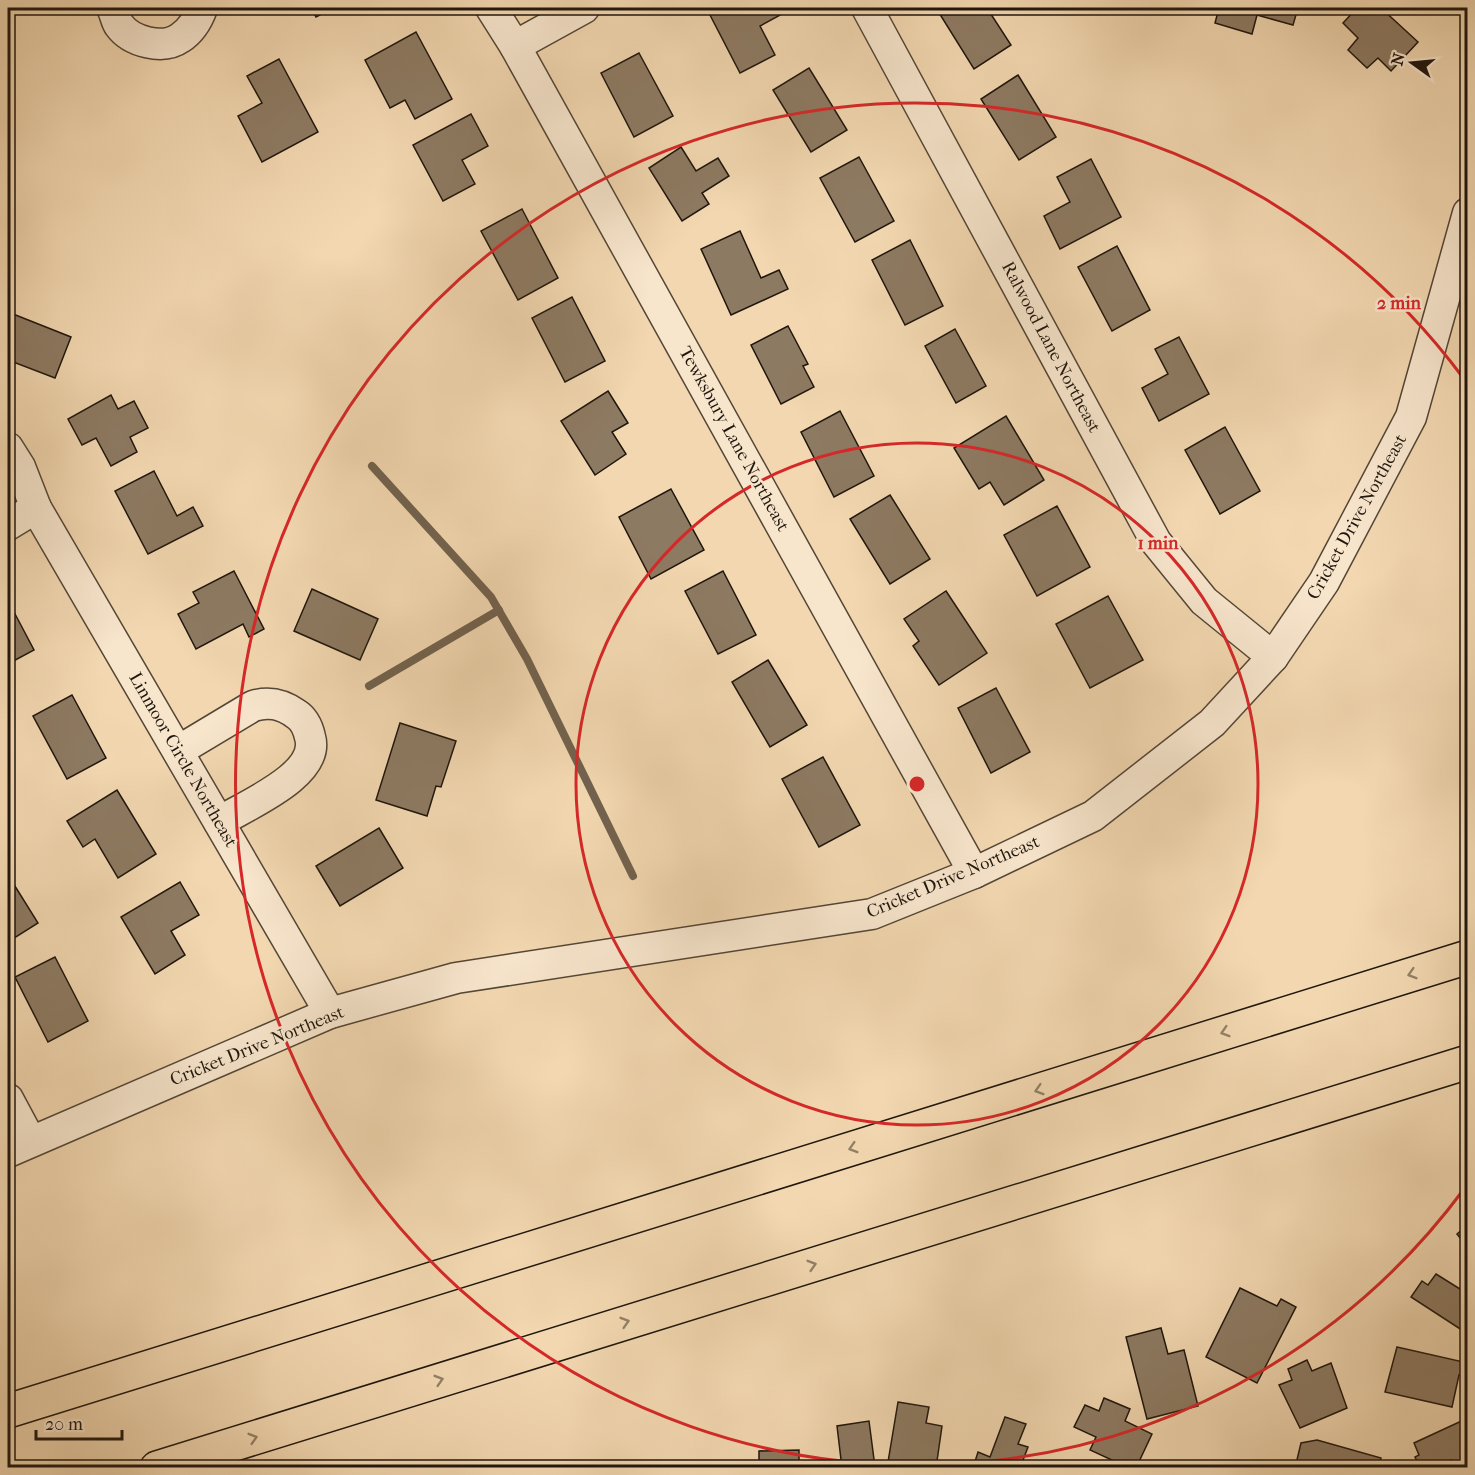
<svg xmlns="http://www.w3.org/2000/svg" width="1475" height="1475" viewBox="0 0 1475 1475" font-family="'IM FELL French Canon',serif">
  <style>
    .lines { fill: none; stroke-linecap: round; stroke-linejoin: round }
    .stream { stroke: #72624e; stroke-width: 8 }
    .building { fill: #8d7a62; stroke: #1f160d; stroke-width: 1.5 }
    .minor-casing { stroke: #544636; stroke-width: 33 }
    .motorway-casing { stroke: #1f160d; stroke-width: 36 }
    .minor { stroke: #f7e5cc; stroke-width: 30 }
    .motorway { stroke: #f2d7b0; stroke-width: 33 }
    .oneway { stroke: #938067 }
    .ring { fill: none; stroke: #d62828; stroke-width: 3 }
    .labels { text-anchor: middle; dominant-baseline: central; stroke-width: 5; stroke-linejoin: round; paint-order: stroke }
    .street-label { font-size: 18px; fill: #1f160d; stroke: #f7e5cc }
    .centre { fill: #d62828; stroke: #f7e5cc; stroke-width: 3 }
    .ring-label { font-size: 18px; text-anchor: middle; font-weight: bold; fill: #d62828; stroke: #f7e5cc; stroke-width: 5; stroke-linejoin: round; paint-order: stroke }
  </style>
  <rect width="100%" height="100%" fill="#f2d7b0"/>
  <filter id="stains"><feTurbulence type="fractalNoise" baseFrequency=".00333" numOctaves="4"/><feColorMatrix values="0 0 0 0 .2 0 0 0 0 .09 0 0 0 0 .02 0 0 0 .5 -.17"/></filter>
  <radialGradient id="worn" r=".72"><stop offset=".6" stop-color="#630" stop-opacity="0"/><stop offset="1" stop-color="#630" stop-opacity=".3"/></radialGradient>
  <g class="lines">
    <!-- stream -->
    <g class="stream">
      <path d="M372 466 491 597 527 659 633 876"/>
      <path d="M369 686 499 610"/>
    </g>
  </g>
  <!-- building -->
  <g class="building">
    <path d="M311 8H333L316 17Z"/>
    <path d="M719 8H782L784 13 760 26 775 55 740 73 709 13Z"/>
    <path d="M936 8H987L1011 45 974 69Z"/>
    <path d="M1219 8H1298L1293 25 1257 15 1252 34 1215 23Z"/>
    <path d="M1357 8H1381L1418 42 1391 71 1378 58 1367 68 1348 50 1358 38 1343 23Z"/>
    <path d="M416 32 452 99 415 119 405 100 390 108 365 60Z"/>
    <path d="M639 53 673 116 634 137 601 73Z"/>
    <path d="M279 59 318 132 262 162 238 116 262 103 247 76Z"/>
    <path d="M809 68 847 130 811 152 773 90Z"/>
    <path d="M1018 75 1056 137 1019 160 981 99Z"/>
    <path d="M471 114 488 146 462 160 475 184 443 201 413 145Z"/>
    <path d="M681 147 696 171 718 158 729 176 702 193 709 204 682 221 649 168Z"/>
    <path d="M859 157 894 221 855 242 820 178Z"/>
    <path d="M1091 159 1121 217 1060 249 1044 216 1070 202 1057 177Z"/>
    <path d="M522 209 558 278 518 300 481 231Z"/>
    <path d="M740 231 761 278 779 270 788 289 731 315 701 249Z"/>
    <path d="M910 240 943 306 905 325 872 260Z"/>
    <path d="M1117 246 1150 310 1112 331 1078 267Z"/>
    <path d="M572 297 605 361 565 382 532 318Z"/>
    <path d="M8 312 71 337 55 378 8 360Z"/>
    <path d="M788 326 808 364 803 366 814 387 781 404 751 345Z"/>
    <path d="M955 329 986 386 956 403 925 346Z"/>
    <path d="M1179 337 1209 394 1159 421 1142 388 1168 374 1155 349Z"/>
    <path d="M608 391 628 423 612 432 626 454 595 475 561 421Z"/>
    <path d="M111 395 118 409 134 401 148 428 130 437 137 452 111 466 96 438 82 445 68 419Z"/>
    <path d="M840 411 874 476 834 497 801 432Z"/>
    <path d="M1006 416 1044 480 1004 505 990 482 979 489 954 448Z"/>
    <path d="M1225 427 1260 491 1220 514 1185 450Z"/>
    <path d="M154 471 177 516 193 507 203 526 148 554 115 491Z"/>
    <path d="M671 489 704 550 651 579 619 517Z"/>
    <path d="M890 495 930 559 890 584 850 519Z"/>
    <path d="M1057 506 1090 567 1037 596 1004 535Z"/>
    <path d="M234 571 264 629 249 637 243 624 196 649 178 614 199 603 193 592Z"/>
    <path d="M723 571 756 635 718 654 685 591Z"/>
    <path d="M312 589 378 619 360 660 294 631Z"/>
    <path d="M946 591 987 653 939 685 913 646 919 641 904 619Z"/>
    <path d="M1108 596 1143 660 1090 688 1056 624Z"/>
    <path d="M14 612 34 650 8 664V615Z"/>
    <path d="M768 660 807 725 770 747 732 682Z"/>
    <path d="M996 688 1030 752 991 773 958 708Z"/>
    <path d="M72 695 106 758 67 779 33 716Z"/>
    <path d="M400 723 456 741 441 787 436 786 427 816 376 800Z"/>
    <path d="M823 757 860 825 819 847 782 779Z"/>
    <path d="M117 790 156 854 118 878 95 839 83 847 67 821Z"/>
    <path d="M379 828 403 868 340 906 316 866Z"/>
    <path d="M8 875 38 923 8 942Z"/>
    <path d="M180 882 199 915 171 931 185 955 155 974 121 917Z"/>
    <path d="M55 957 88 1021 48 1042 15 977Z"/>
    <path d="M1467 1225 1468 1242 1465 1244 1457 1234Z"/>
    <path d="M1436 1274 1468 1294V1334L1411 1297 1422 1281 1428 1285Z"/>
    <path d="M1240 1288 1277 1306 1281 1299 1296 1307 1257 1383 1206 1357Z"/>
    <path d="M1161 1328 1168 1354 1184 1350 1198 1406 1147 1419 1126 1337Z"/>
    <path d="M1397 1347 1468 1363V1377L1459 1375 1452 1407 1385 1392Z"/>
    <path d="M1307 1360 1312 1371 1331 1363 1347 1408 1300 1428 1279 1385 1292 1380 1288 1369Z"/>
    <path d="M1104 1398 1130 1409 1125 1421 1152 1434 1136 1468H1129L1090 1450 1096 1437 1074 1427 1085 1405 1099 1411Z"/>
    <path d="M898 1402 929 1407 926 1423 942 1426 936 1468H887Z"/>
    <path d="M1005 1417 1026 1424 1018 1444 1028 1447 1020 1468H973L978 1452 990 1457Z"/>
    <path d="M1468 1418V1468H1455L1451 1460 1434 1468H1420L1415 1457 1419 1455 1414 1443Z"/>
    <path d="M869 1421 875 1467 842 1468 837 1426Z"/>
    <path d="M1317 1440 1381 1458 1379 1468H1295L1301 1443Z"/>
    <path d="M799 1450V1468H759V1451Z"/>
  </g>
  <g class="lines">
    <!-- minor casing -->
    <g class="minor-casing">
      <g id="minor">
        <path d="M112 8C115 13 116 21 119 25 131 42 163 50 180 38 191 31 198 19 202 8"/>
        <path d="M491 8 515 46 974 873"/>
        <path d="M867 8 1156 542 1204 601 1273 657"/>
        <path d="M515 46 584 8"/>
        <path d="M8 448 20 467 36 508"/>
        <path d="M8 525 36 508 330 1013"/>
        <path d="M178 751 253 706C269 701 282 704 296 714 304 719 308 728 310 737 321 775 246 805 219 822"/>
        <path d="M8 1099 30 1140"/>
        <path d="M8 1152 330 1013 456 978 872 914 974 873 1093 816 1212 723 1273 657 1324 582 1411 417 1468 213"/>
      </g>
    </g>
    <!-- motorway casing -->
    <g class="motorway-casing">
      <g id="motorway">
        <path d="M8 1411 1468 957"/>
        <path d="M157 1468 1468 1062"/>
      </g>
    </g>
    <!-- minor -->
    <use href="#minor" class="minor"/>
    <!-- motorway -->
    <use href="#motorway" class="motorway"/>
  </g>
  <!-- one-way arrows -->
  <defs><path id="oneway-chevron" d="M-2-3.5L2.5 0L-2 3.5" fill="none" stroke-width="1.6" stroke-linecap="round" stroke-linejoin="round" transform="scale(1.5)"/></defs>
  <g class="oneway">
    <use href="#oneway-chevron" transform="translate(1412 974) rotate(163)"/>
    <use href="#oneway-chevron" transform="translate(1225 1032) rotate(163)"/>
    <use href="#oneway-chevron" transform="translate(1039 1090) rotate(163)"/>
    <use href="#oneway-chevron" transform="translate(853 1148) rotate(163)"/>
    <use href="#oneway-chevron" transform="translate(812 1265) rotate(-17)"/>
    <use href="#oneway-chevron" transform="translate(625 1322) rotate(-17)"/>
    <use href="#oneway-chevron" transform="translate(439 1380) rotate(-17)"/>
    <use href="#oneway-chevron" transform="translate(253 1438) rotate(-17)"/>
  </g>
  <!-- distance rings -->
  <g class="ring">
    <circle cx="917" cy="784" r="341"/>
    <path d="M1464 1189A681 681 0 1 1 1464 379"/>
  </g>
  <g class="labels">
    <!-- street labels -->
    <g class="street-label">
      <text transform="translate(1051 347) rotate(62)">Ralwood Lane Northeast</text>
      <text transform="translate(734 439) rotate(61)">Tewksbury Lane Northeast</text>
      <text transform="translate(1357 517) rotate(-61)">Cricket Drive Northeast</text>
      <text transform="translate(183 760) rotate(60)">Linmoor Circle Northeast</text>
      <text transform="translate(953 877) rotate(-23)">Cricket Drive Northeast</text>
      <text transform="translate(257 1046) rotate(-22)">Cricket Drive Northeast</text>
    </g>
  </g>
  <circle cx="917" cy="784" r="9" class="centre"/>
  <g class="ring-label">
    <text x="1399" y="309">2 min</text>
    <text x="1158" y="549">1 min</text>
  </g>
  <!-- margin -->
  <rect width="1475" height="1475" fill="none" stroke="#f2d7b0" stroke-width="30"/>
  <rect x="9" y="9" width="1457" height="1457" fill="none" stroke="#1f160d" stroke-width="3"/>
  <rect x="15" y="15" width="1445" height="1445" fill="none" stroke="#1f160d" stroke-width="1.5"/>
  <!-- north arrow -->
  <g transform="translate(1412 63) rotate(285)" stroke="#f7e5cc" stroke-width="4.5" paint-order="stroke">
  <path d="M0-4.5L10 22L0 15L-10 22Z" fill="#1f160d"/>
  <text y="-9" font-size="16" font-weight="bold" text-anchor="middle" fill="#1f160d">N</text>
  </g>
  <!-- scale -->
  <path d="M36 1430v9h86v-9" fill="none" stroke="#1f160d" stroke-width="3"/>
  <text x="45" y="1430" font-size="18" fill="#1f160d" stroke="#f7e5cc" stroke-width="4.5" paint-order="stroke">20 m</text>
  <rect width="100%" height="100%" filter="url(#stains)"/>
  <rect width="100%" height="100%" fill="url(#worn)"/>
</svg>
